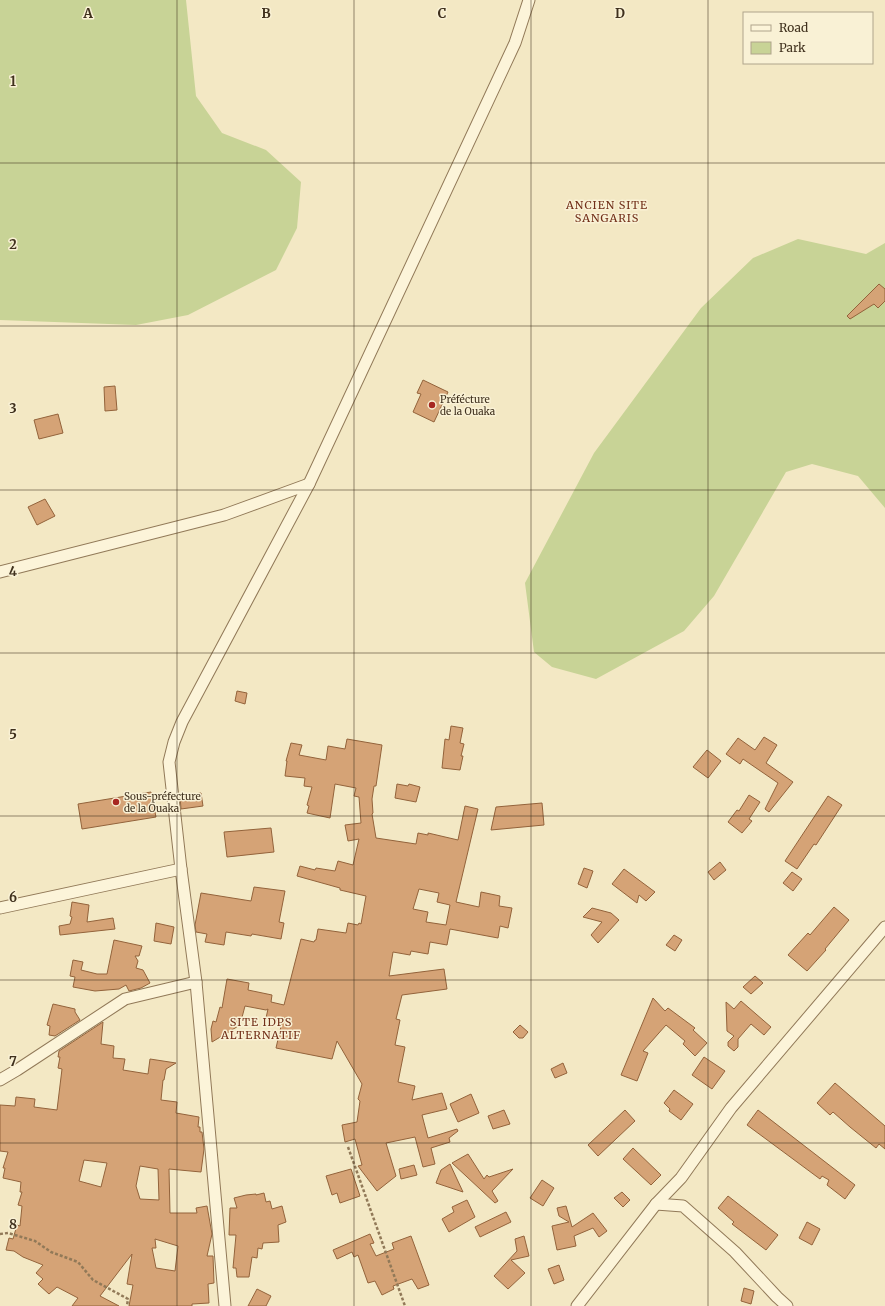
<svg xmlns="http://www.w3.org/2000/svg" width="885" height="1306" viewBox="0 0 885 1306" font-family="Merriweather,serif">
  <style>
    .green { fill: #c8d396 }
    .building { fill: #d5a376; stroke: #93633b; fill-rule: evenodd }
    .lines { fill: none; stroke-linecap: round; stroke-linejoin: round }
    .minor-casing { stroke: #917958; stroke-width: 13 }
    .path { stroke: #917958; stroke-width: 2.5; stroke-dasharray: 3 2; stroke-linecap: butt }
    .minor { stroke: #fcf4d9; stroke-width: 11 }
    .grid { fill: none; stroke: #3f301d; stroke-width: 1; stroke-opacity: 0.55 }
    .poi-dot { fill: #a72721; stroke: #f9f1d5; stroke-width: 1.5 }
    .labels { text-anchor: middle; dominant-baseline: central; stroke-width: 3; stroke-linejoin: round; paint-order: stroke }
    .poi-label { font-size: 10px; fill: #3f301d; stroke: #f9f1d5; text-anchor: start }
    .neighbourhood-label { font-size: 11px; letter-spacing: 1px; fill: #712f18; stroke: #f9f1d5 }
    .grid-label { font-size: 13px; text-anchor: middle; font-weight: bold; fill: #3f301d; stroke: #f9f1d5; stroke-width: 3; stroke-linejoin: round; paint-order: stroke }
  </style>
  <rect width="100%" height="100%" fill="#f3e8c4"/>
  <!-- green -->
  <g class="green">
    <path d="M0 0H186L196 96 222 133 266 150 301 182 297 228 276 270 188 315 136 325 0 320Z"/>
    <path d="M798 239 866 254 885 243V508L858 476 812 464 786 472 714 596 684 631 596 679 552 667 534 652 525 583 594 453 701 308 753 258Z"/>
  </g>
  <!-- building -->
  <g class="building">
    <path d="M879 284 885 289V301L878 308 874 304 850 319 847 316Z"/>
    <path d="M423 380 448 392 434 422 413 412 421 394 417 393Z"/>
    <path d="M115 386 117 410 105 411 104 387Z"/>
    <path d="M58 414 63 433 39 439 34 420Z"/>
    <path d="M45 499 55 516 37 525 28 507Z"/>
    <path d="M237 691 247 693 245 704 235 701Z"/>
    <path d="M451 726 463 728 460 743 464 744 461 756H463L460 770 442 768 445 739 449 740Z"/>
    <path d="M764 737 777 745 766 763 793 782 769 812 765 809 778 783 743 759 740 764 726 754 738 738 755 750Z"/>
    <path d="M347 739 382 745 376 786H374L372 799 373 813 372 814 376 838 416 844 418 833 428 835V833L458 840 465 806 478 809 456 902 479 907 481 892 500 896 499 906 512 908 508 928 500 926 498 938 450 929 447 945 430 942 428 954 411 951 410 955 393 952 389 976 444 969 447 989 402 995 396 1019 400 1020 395 1045 405 1047 398 1082 415 1086 412 1100 442 1093 447 1109 422 1115 428 1138 457 1129 458 1131 449 1138 450 1142 431 1148 435 1164 423 1167 415 1137 386 1143 396 1176 377 1191 358 1166 362 1165 355 1139 345 1142 342 1125 357 1122 360 1101 358 1099 362 1084 337 1041 332 1059 276 1048 282 1022 266 1018 268 1009 266 1010 245 1006 240 1025 212 1042 211 1029 213 1021 216 1022 220 1007 222 1008 227 979 249 983 248 990 272 995 271 1002 284 1005 301 939 314 942 315 940H316L318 929 346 933 348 923 358 925 359 923 361 924 366 896 340 890V888L297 876 300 866 315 870 316 868 335 871 338 861 353 865 359 839 348 841 345 825 361 823 359 797 354 796 356 788 335 784 330 818 307 813 309 806 307 805 312 787 304 786 305 778 285 776 287 761H286L291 743 302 745 299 755 326 760 328 746 345 749ZM419 889 439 893 437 902 450 905 446 925 426 922 428 912 413 909Z"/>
    <path d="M707 750 721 761 708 778 693 767Z"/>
    <path d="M397 784 408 786 409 784 420 787 416 802 395 798Z"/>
    <path d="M151 792 156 817 82 829 78 804Z"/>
    <path d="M201 793 203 806 181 809 180 796Z"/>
    <path d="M749 795 760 802 749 819 752 821 742 833 728 822 737 810 739 811Z"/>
    <path d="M828 796 842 805 816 845 814 844 797 869 785 861Z"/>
    <path d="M542 803 544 825 491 830 496 807Z"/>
    <path d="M271 828 274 852 227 857 224 832Z"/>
    <path d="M720 862 726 870 714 880 708 872Z"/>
    <path d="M584 868 593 871 587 888 578 884Z"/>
    <path d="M624 869 655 892 646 901 639 895 637 903 612 884Z"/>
    <path d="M792 872 802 879 793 891 783 883Z"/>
    <path d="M254 887 285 891 279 922 284 923 281 939 252 934 251 936 226 932 224 945 205 942 207 934 196 932 195 925 201 893 251 901Z"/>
    <path d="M72 902 89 905 87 922 113 918 115 929 60 935 59 926 70 924 72 917 70 916Z"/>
    <path d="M834 907 849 920 825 949 826 950 807 971 788 955 808 933 810 935Z"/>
    <path d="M592 908 611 913 619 920 598 943 591 935 602 922 583 917Z"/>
    <path d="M156 923 174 927 171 944 154 941Z"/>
    <path d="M674 935 682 940 675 951 666 945Z"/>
    <path d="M114 940 142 946 139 956H135L138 961 136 968 143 970 150 983 141 988 129 991 126 985 119 989 95 991 73 987 75 977 70 976 73 960 83 962 81 970 97 974H107Z"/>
    <path d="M755 976 763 983 751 994 743 987Z"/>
    <path d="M653 998 665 1011 668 1008 695 1028 693 1030 707 1043 695 1056 683 1044 685 1041 666 1025 643 1051 648 1053 637 1081 621 1075Z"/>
    <path d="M741 1001 771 1027 764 1035 751 1024 738 1039V1047L734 1051 728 1046V1042L734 1036 727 1031 726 1002 734 1009Z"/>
    <path d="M53 1004 75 1009V1012L80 1020 55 1036 49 1035 50 1026 47 1025Z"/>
    <path d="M103 1022 101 1044 114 1046 113 1058 125 1059 123 1070 148 1074 150 1059 176 1063 166 1069 164 1080H163L161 1100 177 1102 176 1113 199 1117 198 1127H200V1132H202L204 1149 201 1172 169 1169 170 1213H197L196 1208 207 1206 212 1234 207 1256H213L214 1283 208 1284 209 1303 192 1304V1306H129L133 1285 127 1284 132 1254 100 1296 119 1306H72L78 1298 57 1287 49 1294 38 1284 43 1279 36 1273 43 1265 23 1257 14 1251 6 1250 9 1238 13 1239 17 1225 20 1226 22 1206 18 1205 22 1192H20L21 1182 3 1178 5 1168H3L8 1152 0 1151V1105L15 1106 16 1097 35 1099 34 1107 57 1110 62 1069 58 1068 60 1057H58L59 1051ZM84 1160 107 1163 101 1187 79 1181ZM140 1166 158 1169 159 1200 140 1199 136 1186ZM155 1239 178 1246 175 1271 156 1268 152 1248H156Z"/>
    <path d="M520 1025 528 1032 523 1038H519L513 1032Z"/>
    <path d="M704 1057 725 1071 712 1089 692 1075Z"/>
    <path d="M563 1063 567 1073 555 1078 551 1069Z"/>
    <path d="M835 1083 885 1126V1149L879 1144 876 1148 850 1127 833 1112 830 1115 817 1103Z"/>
    <path d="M674 1090 693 1104 681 1120 669 1111 670 1109 664 1103Z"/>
    <path d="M471 1094 479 1113 458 1122 450 1104Z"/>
    <path d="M504 1110 510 1124 493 1129 488 1116Z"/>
    <path d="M625 1110 635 1121 598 1156 588 1145Z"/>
    <path d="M758 1110 855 1185 845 1199 827 1185 829 1180 822 1176 820 1179 747 1125Z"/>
    <path d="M633 1148 661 1175 651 1185 623 1159Z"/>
    <path d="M468 1154 484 1179 487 1175 489 1177 513 1169 492 1191 498 1201 495 1203 452 1163Z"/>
    <path d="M450 1164 463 1192 436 1183 441 1170Z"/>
    <path d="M414 1165 417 1175 401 1179 399 1169Z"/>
    <path d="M351 1169 360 1196 340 1203 337 1193 332 1195 326 1176Z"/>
    <path d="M542 1180 554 1188 543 1206 530 1198Z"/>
    <path d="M622 1192 630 1200 623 1207 614 1198Z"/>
    <path d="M264 1193 266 1202 270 1201 272 1209 282 1206 286 1222 278 1225 279 1242 263 1243 262 1249 258 1248 257 1258 252 1257 249 1277H237L236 1268H233L236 1235H229L230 1208H237L234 1198 246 1195 256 1194V1195Z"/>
    <path d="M728 1196 778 1235 766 1250 732 1224 734 1222 718 1208Z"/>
    <path d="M467 1200 475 1217 449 1232 442 1219 454 1212 452 1207Z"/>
    <path d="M566 1206 572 1227 593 1213 607 1231 599 1237 593 1228 574 1236 576 1246 557 1250 552 1226 569 1222 559 1216 557 1208Z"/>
    <path d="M506 1212 511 1222 480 1237 475 1227Z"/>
    <path d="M807 1222 820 1229 812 1245 799 1238Z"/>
    <path d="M370 1234 374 1243 370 1244 376 1256 394 1249 392 1243 411 1236 429 1285 418 1289 412 1279 393 1286 394 1289 382 1295 375 1281 368 1283 358 1255 354 1257 352 1252 337 1259 333 1250Z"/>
    <path d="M524 1236 529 1256 511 1260 525 1273 508 1289 494 1276 517 1251 515 1239Z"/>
    <path d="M559 1265 564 1280 554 1284 548 1269Z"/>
    <path d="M744 1288 754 1291 751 1304 741 1301Z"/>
    <path d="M257 1289 271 1296 266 1306H248Z"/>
  </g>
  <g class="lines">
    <!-- minor casing -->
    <g class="minor-casing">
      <g id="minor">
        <path d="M0 572 224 515 309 484"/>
        <path d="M0 908 181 869"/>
        <path d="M0 1080 17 1070 125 999 196 982"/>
        <path d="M656 1204 683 1206 735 1252 777 1297 787 1306"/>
        <path d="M225 1306 196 982 181 869 169 762 174 742 182 722 309 484 515 43 529 0"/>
        <path d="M577 1306 656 1204 681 1178 731 1108 885 927"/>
      </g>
    </g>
    <!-- path -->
    <g class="path">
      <path d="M348 1147 405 1306"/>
      <path d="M0 1234 8 1233 35 1241 51 1252 78 1262 93 1280 128 1299 127 1306"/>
    </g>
    <!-- minor -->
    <use href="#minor" class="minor"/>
  </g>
  <!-- grid -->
  <path class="grid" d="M177 0V1306M354 0V1306M531 0V1306M708 0V1306M0 163H885M0 326H885M0 490H885M0 653H885M0 816H885M0 980H885M0 1143H885"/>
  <!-- markers -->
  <g class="poi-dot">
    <circle cx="432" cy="405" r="4"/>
    <circle cx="116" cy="802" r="4"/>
  </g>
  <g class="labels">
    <!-- poi labels -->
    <g class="poi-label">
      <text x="440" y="399">Préfécture<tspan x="440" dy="12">de la Ouaka</tspan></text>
      <text x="124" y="796">Sous-préfecture<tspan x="124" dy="12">de la Ouaka</tspan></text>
    </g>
    <!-- neighbourhood labels -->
    <g class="neighbourhood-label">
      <text x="607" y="205">ANCIEN SITE<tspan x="607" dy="13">SANGARIS</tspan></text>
      <text x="261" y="1022">SITE IDPS<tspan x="261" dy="13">ALTERNATIF</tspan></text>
    </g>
  </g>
  <g class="grid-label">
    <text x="88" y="18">A</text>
    <text x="266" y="18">B</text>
    <text x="442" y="18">C</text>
    <text x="620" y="18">D</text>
    <text x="13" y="86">1</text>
    <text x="13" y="249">2</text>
    <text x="13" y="413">3</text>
    <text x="13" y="576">4</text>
    <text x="13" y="739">5</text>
    <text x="13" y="902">6</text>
    <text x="13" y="1066">7</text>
    <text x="13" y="1229">8</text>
  </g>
  <!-- legend -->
  <rect x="743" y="12" width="130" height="52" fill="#f9f1d5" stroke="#afa48b"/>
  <rect x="751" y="25" width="20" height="6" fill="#fcf4d9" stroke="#afa48b"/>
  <text x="779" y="32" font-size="12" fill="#3f301d">Road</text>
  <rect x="751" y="42" width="20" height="12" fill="#c8d396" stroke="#afa48b"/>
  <text x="779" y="52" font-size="12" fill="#3f301d">Park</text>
</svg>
